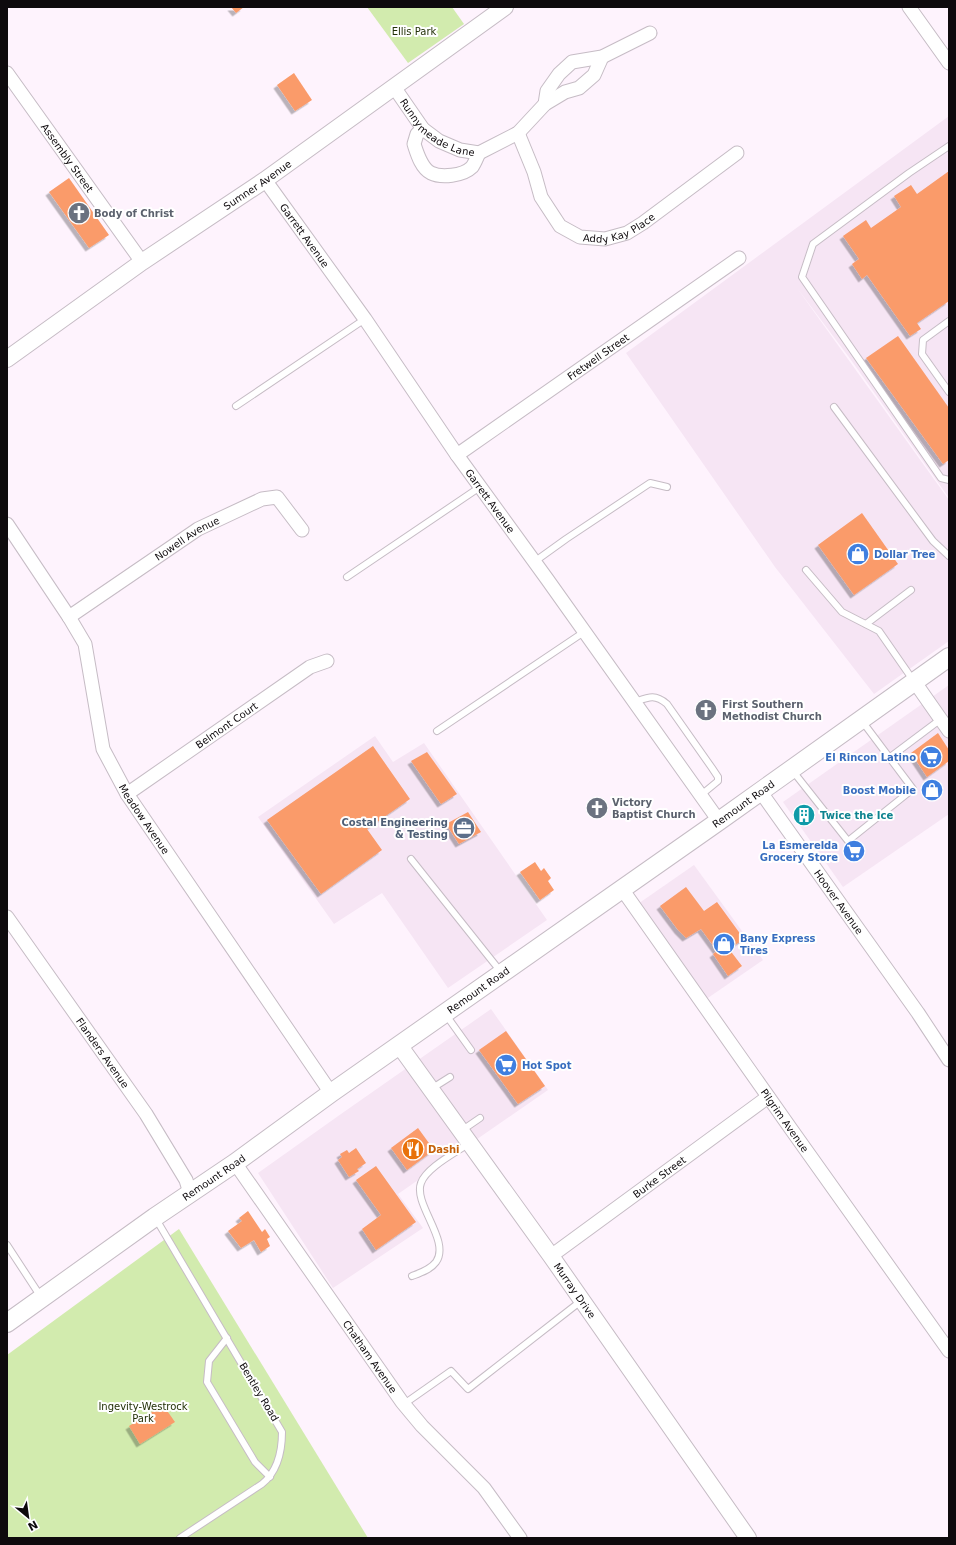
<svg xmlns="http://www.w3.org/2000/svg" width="956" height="1545" viewBox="0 0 956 1545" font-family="'DejaVu Sans',sans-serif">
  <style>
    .built { fill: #f6e5f4 }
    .green { fill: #d2ebae }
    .building { fill: #fa9b6b; filter: url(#shadow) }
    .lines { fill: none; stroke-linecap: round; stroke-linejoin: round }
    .service-casing { stroke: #c6bcc5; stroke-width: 8 }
    .minor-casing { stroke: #c6bcc5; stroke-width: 15 }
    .tertiary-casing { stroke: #c6bcc5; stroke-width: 18 }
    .secondary-casing { stroke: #c6bcc5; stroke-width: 20 }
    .service { stroke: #fff; stroke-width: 6 }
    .minor { stroke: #fff; stroke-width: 13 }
    .tertiary { stroke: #fff; stroke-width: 16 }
    .secondary { stroke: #fff; stroke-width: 18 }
    .labels { text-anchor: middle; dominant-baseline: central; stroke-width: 4; stroke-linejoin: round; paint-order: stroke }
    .park-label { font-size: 10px; fill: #223007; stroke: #fff }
    .street-label { font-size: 10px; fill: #0e0a0d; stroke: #fff }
    .worship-label { font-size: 10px; font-weight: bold; fill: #5b616d; stroke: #fff; text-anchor: start }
    .shop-label { font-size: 10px; font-weight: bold; fill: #366cbe; stroke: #fff; text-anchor: start }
    .culture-label { font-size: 10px; font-weight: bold; fill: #0d838f; stroke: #fff; text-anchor: start }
    .service-label { font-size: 10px; font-weight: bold; fill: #4e5e75; stroke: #fff; text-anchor: end }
    .food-label { font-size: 10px; font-weight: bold; fill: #c56008; stroke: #fff; text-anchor: start }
  </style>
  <defs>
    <filter id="shadow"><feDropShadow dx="-3.5" dy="3.5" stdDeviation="0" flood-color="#0004"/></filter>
  </defs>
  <rect width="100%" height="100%" fill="#fef3fd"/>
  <!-- built -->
  <g class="built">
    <path d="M949 116V498L851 360 797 288 949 500V641L874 694 775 567 626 353Z"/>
    <path d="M949 685V814L843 887 783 802Z"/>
    <path d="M375 736 393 762 424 743 547 920 448 988 382 893 334 924 258 817Z"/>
    <path d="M694 865 763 960 702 1002 635 906Z"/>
    <path d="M491 1009 548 1090 398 1194 423 1228 333 1288 258 1173 341 1114Z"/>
  </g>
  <!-- green -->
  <g class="green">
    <path d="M367 7H452L464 24 408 63Z"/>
    <path d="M179 1229 368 1538H7V1355Z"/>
  </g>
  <!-- building -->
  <g class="building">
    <path d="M231 7H244L236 13Z"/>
    <path d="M294 73 312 100 295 111 277 85Z"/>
    <path d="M949 171V301L917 323 921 329 910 336 867 275 862 279 852 264 859 259 843 236 866 220 871 228 901 207 894 196 911 185 917 194Z"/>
    <path d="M69 178 109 235 89 248 49 192Z"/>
    <path d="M898 336 949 408V460L943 464 866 358Z"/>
    <path d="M862 513 898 564 854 595 818 545Z"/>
    <path d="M938 733 949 750V761L927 777 911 753Z"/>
    <path d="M373 746 410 799 367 829 382 850 321 894 267 820Z"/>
    <path d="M427 752 457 794 441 804 411 761Z"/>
    <path d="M802 808 810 820 806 823 798 811Z"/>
    <path d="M468 812 481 832 459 844 446 824Z"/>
    <path d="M535 862 541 871 544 868 551 878 548 881 554 890 540 900 520 872Z"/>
    <path d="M686 887 704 911 717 902 744 939 729 949 742 966 728 976 713 954 717 951 701 929 686 938 678 930 660 906Z"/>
    <path d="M506 1031 545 1086 518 1104 479 1050Z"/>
    <path d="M418 1128 434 1150 407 1170 391 1148Z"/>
    <path d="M356 1148 366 1163 357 1169 359 1171 349 1177 338 1160 342 1157 340 1154 347 1150 349 1153Z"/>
    <path d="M376 1166 416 1222 376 1250 362 1229 381 1215 356 1180Z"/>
    <path d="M248 1211 262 1232 265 1229 270 1237 267 1239 270 1246 261 1252 254 1240 241 1248 228 1231 242 1221 239 1218Z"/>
    <path d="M163 1405 175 1422 140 1444 129 1426Z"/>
  </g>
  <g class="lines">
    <!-- service casing -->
    <g class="service-casing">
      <g id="service">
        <path d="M949 146 909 173 813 244 802 277 941 478 949 480"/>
        <path d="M949 321 923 340 922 354 949 392"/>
        <path d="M236 406 365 319"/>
        <path d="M834 407 933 541 949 556"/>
        <path d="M534 562 566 539 650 483 667 487"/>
        <path d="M806 570 842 612 879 631 913 680"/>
        <path d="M347 577 480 487"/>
        <path d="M866 624 911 590"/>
        <path d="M635 702C649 697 655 694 667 704L712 768 718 777V781L701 795"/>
        <path d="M437 731 584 632"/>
        <path d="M889 758 941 719"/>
        <path d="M792 770 848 841 913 789 862 721"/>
        <path d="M411 859 501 972"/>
        <path d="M446 1015 471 1050"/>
        <path d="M431 1089 450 1077"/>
        <path d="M461 1131 480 1118"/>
        <path d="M156 1219 282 1432C282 1452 278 1471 262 1484L180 1538"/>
        <path d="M7 1245 41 1297"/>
        <path d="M412 1276C420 1273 430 1270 436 1262 451 1241 413 1204 421 1183 426 1168 455 1153 468 1144"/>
        <path d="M227 1338 209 1361 207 1382 255 1462 270 1477"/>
        <path d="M404 1404 451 1371 468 1389 581 1301"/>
      </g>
    </g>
    <!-- minor casing -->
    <g class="minor-casing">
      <g id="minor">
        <path d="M909 7 949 63"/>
        <path id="s1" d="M7 73 142 262"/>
        <path id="s2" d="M394 87 423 129 439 141 460 150 479 153 518 133 545 104 565 92 579 88 594 75 602 57"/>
        <path d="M545 104 547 91 559 74 572 62 602 57 650 33"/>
        <path d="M423 129 417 134 414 144C417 153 421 168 431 173 441 178 463 176 472 167 475 163 477 157 479 153"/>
        <path id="s3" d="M518 133 534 172 541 197 560 226 580 237 605 239 627 233 643 223 737 153"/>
        <path id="s4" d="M265 180 365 319 457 455 547 579 719 821"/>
        <path id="s5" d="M457 455 739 258"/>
        <path id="s6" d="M7 524 69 617 85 644 103 749 127 794 331 1093"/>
        <path id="s7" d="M69 617 198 529 262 499 277 497 302 530"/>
        <path d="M914 681 949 731"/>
        <path id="s8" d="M760 791 918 1013 949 1060"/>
        <path id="s9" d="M127 794 310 667 327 661"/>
        <path id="s10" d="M622 889 791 1129 949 1351"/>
        <path id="s11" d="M7 917 146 1114 186 1180 190 1193"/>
        <path id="s12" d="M235 1163 402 1402 422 1426 484 1488 520 1538"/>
        <path id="s13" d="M551 1256 768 1097"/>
      </g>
    </g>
    <!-- tertiary casing -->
    <g class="tertiary-casing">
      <g id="tertiary">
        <path id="s14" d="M7 359 142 262 265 180 505 7"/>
        <path id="s15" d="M399 1045 551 1256 748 1538"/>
      </g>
    </g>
    <!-- secondary casing -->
    <g class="secondary-casing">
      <g id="secondary">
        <path id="s16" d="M7 1323 155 1217 235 1163 331 1093 719 821 949 657"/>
      </g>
    </g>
    <!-- service -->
    <use href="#service" class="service"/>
    <!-- minor -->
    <use href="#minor" class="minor"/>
    <!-- tertiary -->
    <use href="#tertiary" class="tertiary"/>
    <!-- secondary -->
    <use href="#secondary" class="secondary"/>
  </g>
  <!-- icons -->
  <defs>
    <g id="church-disc" transform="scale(1.15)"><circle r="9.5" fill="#6b7280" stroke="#fff"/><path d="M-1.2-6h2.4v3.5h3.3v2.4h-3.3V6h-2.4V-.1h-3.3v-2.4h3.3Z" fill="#fff"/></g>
    <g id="shop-disc" transform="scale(1.15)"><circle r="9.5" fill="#3f7fe0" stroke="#fff"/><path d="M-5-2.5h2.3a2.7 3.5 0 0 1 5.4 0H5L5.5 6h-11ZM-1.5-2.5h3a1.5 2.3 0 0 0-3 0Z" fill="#fff"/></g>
    <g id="supermarket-disc" transform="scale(1.15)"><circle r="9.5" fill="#3f7fe0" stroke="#fff"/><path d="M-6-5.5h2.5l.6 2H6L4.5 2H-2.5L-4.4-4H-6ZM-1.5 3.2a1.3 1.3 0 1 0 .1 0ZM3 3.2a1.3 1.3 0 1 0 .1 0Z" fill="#fff"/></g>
    <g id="building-disc" transform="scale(1.15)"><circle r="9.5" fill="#0f9aa8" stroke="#fff"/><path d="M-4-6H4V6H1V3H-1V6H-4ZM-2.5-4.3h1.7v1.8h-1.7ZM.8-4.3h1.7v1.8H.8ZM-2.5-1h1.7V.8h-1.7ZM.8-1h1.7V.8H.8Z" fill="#fff"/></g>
    <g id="office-disc" transform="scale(1.15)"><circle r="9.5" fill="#5c6f8a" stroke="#fff"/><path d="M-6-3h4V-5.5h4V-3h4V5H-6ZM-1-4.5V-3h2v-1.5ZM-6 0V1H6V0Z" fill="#fff"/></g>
    <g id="restaurant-disc" transform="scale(1.15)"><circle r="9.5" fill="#e8710a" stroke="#fff"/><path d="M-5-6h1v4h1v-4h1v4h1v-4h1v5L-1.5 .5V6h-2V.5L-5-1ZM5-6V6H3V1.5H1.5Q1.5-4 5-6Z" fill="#fff"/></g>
  </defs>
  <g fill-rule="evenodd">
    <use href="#church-disc" x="79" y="213"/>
    <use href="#shop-disc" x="858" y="554"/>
    <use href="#church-disc" x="706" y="710"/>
    <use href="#supermarket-disc" x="931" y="757"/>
    <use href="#shop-disc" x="932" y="790"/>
    <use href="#church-disc" x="597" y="808"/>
    <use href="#building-disc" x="804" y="815"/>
    <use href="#office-disc" x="464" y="828"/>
    <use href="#supermarket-disc" x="854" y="851"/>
    <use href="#shop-disc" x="724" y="944"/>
    <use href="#supermarket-disc" x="506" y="1065"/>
    <use href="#restaurant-disc" x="413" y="1149"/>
  </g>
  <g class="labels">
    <!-- park labels -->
    <g class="park-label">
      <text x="414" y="31">Ellis Park</text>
      <text x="143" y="1406">Ingevity-Westrock<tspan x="143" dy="12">Park</tspan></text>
    </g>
    <!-- street labels -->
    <g class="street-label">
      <text stroke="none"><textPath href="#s2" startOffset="62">Runnymeade Lane</textPath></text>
      <text stroke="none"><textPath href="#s1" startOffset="104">Assembly Street</textPath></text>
      <text stroke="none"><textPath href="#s14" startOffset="305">Sumner Avenue</textPath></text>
      <text stroke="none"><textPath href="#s3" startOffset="167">Addy Kay Place</textPath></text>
      <text stroke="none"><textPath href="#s4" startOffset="68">Garrett Avenue</textPath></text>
      <text stroke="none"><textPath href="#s5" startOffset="172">Fretwell Street</textPath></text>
      <text stroke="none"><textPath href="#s4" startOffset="392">Garrett Avenue</textPath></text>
      <text stroke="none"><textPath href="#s7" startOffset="142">Nowell Avenue</textPath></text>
      <text stroke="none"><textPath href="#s9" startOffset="121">Belmont Court</textPath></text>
      <text stroke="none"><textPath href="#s16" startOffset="901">Remount Road</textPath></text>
      <text stroke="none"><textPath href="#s6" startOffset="331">Meadow Avenue</textPath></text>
      <text stroke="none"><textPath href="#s8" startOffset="136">Hoover Avenue</textPath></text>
      <text stroke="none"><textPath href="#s16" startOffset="577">Remount Road</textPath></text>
      <text stroke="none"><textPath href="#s11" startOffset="166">Flanders Avenue</textPath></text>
      <text stroke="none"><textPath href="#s10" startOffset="283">Pilgrim Avenue</textPath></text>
      <text stroke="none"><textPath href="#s16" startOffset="253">Remount Road</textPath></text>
      <text stroke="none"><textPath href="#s13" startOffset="134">Burke Street</textPath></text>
      <text stroke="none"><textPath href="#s15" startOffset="302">Murray Drive</textPath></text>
      <text stroke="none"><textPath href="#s12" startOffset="236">Chatham Avenue</textPath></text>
      <text transform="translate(259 1392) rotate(59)">Bentley Road</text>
    </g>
    <!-- worship labels -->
    <g class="worship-label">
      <text x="94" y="213">Body of Christ</text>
      <text x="722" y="704">First Southern<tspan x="722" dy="12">Methodist Church</tspan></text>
      <text x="612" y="802">Victory<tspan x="612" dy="12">Baptist Church</tspan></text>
    </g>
    <!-- shop labels -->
    <g class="shop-label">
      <text x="874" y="554">Dollar Tree</text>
      <text x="916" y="757" text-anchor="end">El Rincon Latino</text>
      <text x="916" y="790" text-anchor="end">Boost Mobile</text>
      <text x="838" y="845" text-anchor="end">La Esmerelda<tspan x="838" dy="12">Grocery Store</tspan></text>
      <text x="740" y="938">Bany Express<tspan x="740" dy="12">Tires</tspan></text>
      <text x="522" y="1065">Hot Spot</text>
    </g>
    <!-- culture labels -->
    <g class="culture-label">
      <text x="820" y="815">Twice the Ice</text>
    </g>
    <!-- service labels -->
    <g class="service-label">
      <text x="448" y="822">Costal Engineering<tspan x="448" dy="12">&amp; Testing</tspan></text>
    </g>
    <!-- food labels -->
    <g class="food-label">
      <text x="428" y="1149">Dashi</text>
    </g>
  </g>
  <!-- border -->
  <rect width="956" height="1545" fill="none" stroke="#0e0a0d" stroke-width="16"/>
  <!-- north arrow -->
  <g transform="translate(28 1517) rotate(151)" stroke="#ffffff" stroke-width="3" paint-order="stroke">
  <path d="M0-3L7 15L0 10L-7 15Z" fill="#0e0a0d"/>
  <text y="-6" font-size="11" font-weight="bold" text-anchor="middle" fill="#0e0a0d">N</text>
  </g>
</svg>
